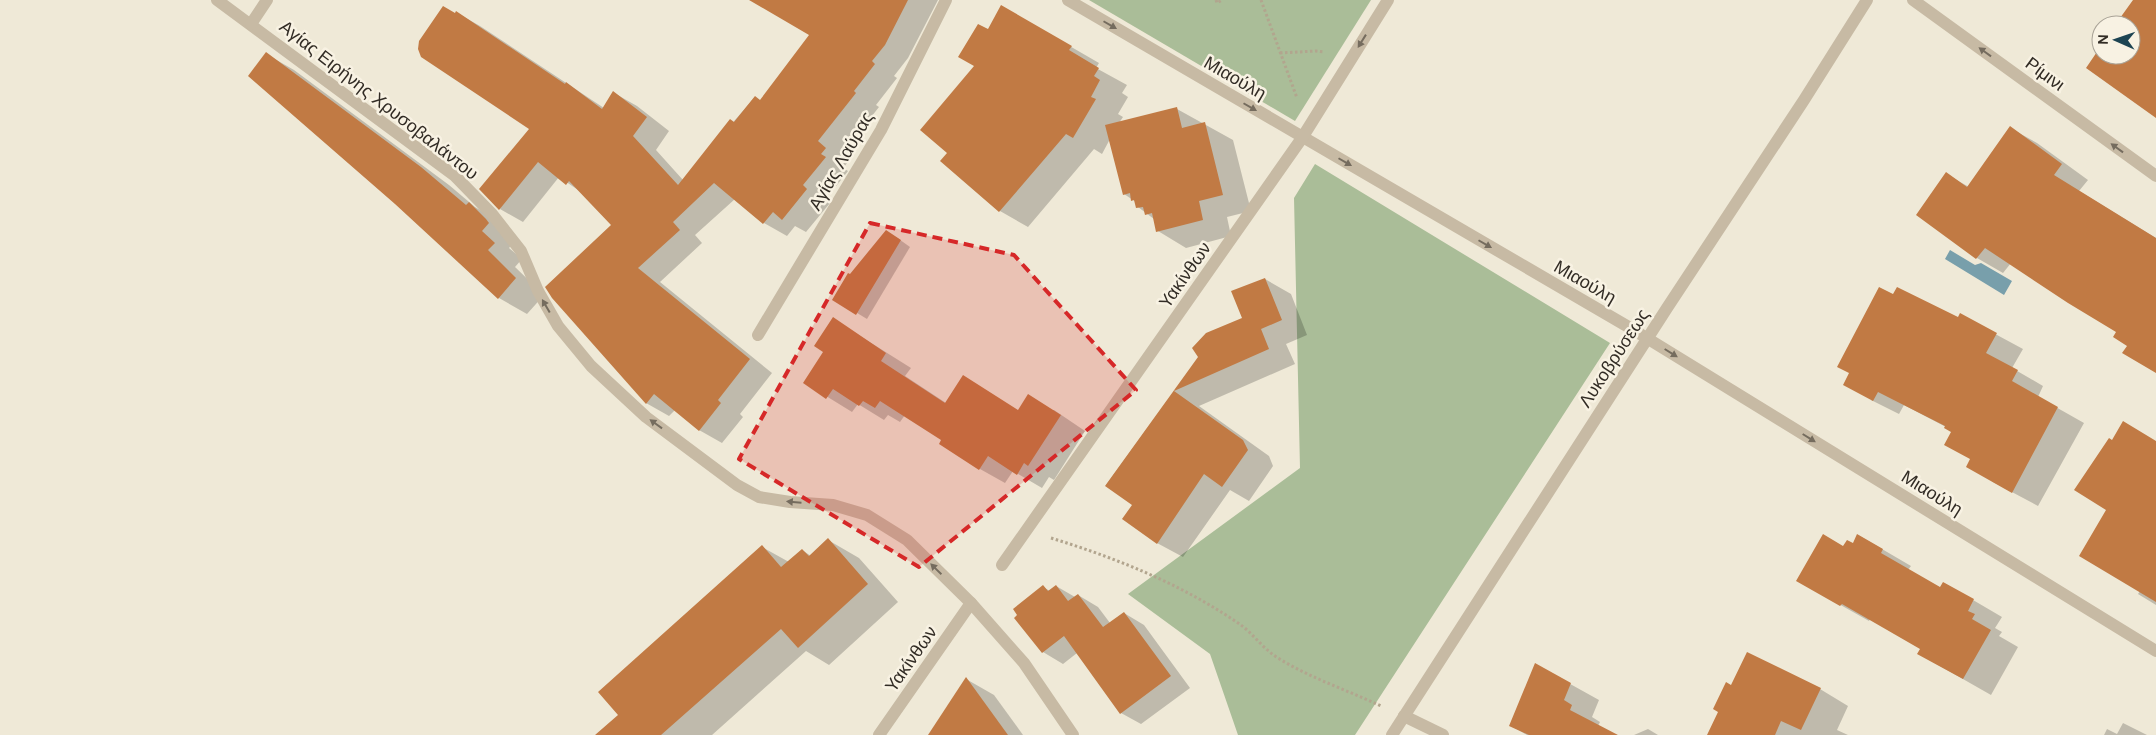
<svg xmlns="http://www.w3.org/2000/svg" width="2156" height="735" viewBox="0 0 2156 735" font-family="'DM Sans',sans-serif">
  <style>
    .green { fill: #aabd98 }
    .water { fill: #789fab }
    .shadow { fill: #0003 }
    .building { fill: #c17a44 }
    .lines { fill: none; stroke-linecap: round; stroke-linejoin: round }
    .path { stroke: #b2a58e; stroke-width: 3; stroke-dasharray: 2.5 2.5; stroke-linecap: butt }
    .minor { stroke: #c7baa4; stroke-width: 12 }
    .oneway { fill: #756c5e }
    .marked { fill: #d62828; fill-opacity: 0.2; stroke: #d62828; stroke-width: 4; stroke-dasharray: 10 6; stroke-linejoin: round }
    .labels { text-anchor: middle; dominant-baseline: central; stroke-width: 5; stroke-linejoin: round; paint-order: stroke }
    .street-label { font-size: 18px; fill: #322c25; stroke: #f8f2e3 }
  </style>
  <rect width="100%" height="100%" fill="#efe9d7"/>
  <!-- green -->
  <g class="green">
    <path d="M1089 0H1371L1295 121Z"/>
    <path d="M1315 164 1610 343 1355 735H1238L1210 654 1128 594 1300 468 1294 198Z"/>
  </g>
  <!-- water -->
  <path class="water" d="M1950 250 1975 265 1981 263 2012 281 2004 295 1945 259Z"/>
  <!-- shadow -->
  <g class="shadow">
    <path d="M751 0H938L908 58 894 76 897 78 876 105 879 107 841 155 848 162 843 168 848 171 826 199 830 203 806 232 795 226 787 236 764 223 735 199 695 235 702 243 660 282 772 373 740 414 743 417 722 443 699 430 675 410 669 416 646 403 613 225 581 192 559 177 523 222 500 209 530 129 455 14 457 13 480 26 604 108 614 93 637 106 669 131 656 150 683 180 755 97 761 101 811 35Z"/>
    <path d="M1002 7 1099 63 1096 68 1127 85 1122 93 1128 97 1118 114 1123 117 1119 123 1177 109 1233 140 1251 211 1227 217 1231 236 1186 248 1158 231 1154 219 1138 207 1136 202 1124 194 1110 139 1102 154 1094 149 1028 227 1000 211 949 153 988 31Z"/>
    <path d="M266 54 294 70 449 185 475 207 497 220 516 240 509 248 522 259 515 267 544 295 527 314 499 298Z"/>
    <path d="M2010 128 2037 143 2088 180 2079 191 2156 238V371L2118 332 2011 263 2003 273 1977 258 1917 215 1946 174 1969 187Z"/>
    <path d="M896 237 910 247 867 319 834 299 850 276Z"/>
    <path d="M1265 279 1291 294 1307 335 1286 344 1295 364 1199 406 1269 456 1273 466 1249 501 1230 490 1183 557 1157 543 1134 504 1106 485 1199 357 1243 319Z"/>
    <path d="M1894 296 1958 319 1960 315 2023 349 2012 368 2043 386 2038 397 2084 423 2038 506 1993 482 1971 459 1953 431 1946 427 1904 405 1899 414 1871 400Z"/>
    <path d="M833 319 911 368 905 376 946 403 1019 411 1054 410 1085 431 1054 480 1049 477 1042 488 1013 471 1005 483 980 469 943 440 905 415 900 422 888 415 884 420 858 404 852 412 805 383 825 352Z"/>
    <path d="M2156 442V605L2138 594 2140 591Z"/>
    <path d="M1858 535 1911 566 1908 570 1941 588 1944 583 2002 617 1995 628 2002 632 1999 636 2018 647 1991 695 1919 654 1922 648 1870 619 1869 621 1798 581 1844 548 1853 544Z"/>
    <path d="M828 540 859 558 898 602 829 665 806 651 712 735H596L619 715 762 547 789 562 802 550 811 556Z"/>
    <path d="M1056 586 1075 597 1078 595 1098 607 1110 623 1124 613 1144 625 1190 688 1141 724 1121 713 1077 653 1063 664 1043 652V587L1050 591Z"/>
    <path d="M1536 665 1599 700 1592 717 1600 722 1598 726 1615 735H1527L1510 725Z"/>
    <path d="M966 679 994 695 1023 735H929Z"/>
    <path d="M1732 686 1820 689 1848 706 1837 730 1848 735H1708Z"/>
    <path d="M2123 723 2147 735H2104L2107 729 2117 734Z"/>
    <path d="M1648 729 1658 735H1634Z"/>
  </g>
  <!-- building -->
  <g class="building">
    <path d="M749 0H908L885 45 872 61 875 64 854 91 856 93 818 141 826 148 821 154 826 157 803 185 807 189 782 220 773 212 763 224 714 183 673 222 680 230 638 268 750 359 718 400 721 403 699 431 654 394 646 404 552 298 545 287 611 225 569 181 566 185 538 162 499 210 479 189 529 129 421 57 418 49 419 41 443 6 455 13 456 11 565 84 566 82 602 109 613 91 647 117 633 136 678 185 730 119 734 122 755 96 760 100 809 35Z"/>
    <path d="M2133 0H2156V118L2086 68 2101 46V55H2131V25H2115Z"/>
    <path d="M1001 5 1072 46 1069 50 1099 68 1094 76 1100 80 1091 97 1096 99 1073 138 1066 134 999 212 940 161 947 153 920 130 974 66 958 57 978 24 988 29Z"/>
    <path d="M266 52 421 167 466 205 469 202 486 219 489 223 482 231 495 243 488 250 516 278 498 299 395 204 248 76Z"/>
    <path d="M1177 107 1182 128 1205 122 1223 195 1199 201 1203 220 1156 232 1152 213 1145 215 1143 207 1136 208 1134 200 1131 201 1130 193 1123 195 1105 125Z"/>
    <path d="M2010 126 2062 164 2054 175 2156 238V373L2122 353 2127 346 2113 337 2116 332 2068 303 1985 248 1976 259 1916 215 1946 172 1967 187Z"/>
    <path d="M886 230 901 240 856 315 832 300 848 273 850 274Z"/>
    <path d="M1265 278 1282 320 1261 329 1269 349 1174 391 1243 440 1248 450 1222 487 1204 474 1157 544 1122 519 1132 505 1105 486 1198 357 1192 348 1206 333 1242 318 1231 291Z"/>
    <path d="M1879 287 1893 294 1897 287 1958 317 1960 313 1997 333 1986 353 2018 370 2012 381 2058 407 2012 493 1966 467 1970 459 1944 445 1951 432 1944 428 1945 426 1878 392 1873 401 1843 385 1849 373 1837 367Z"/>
    <path d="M833 317 886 353 881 361 945 403 963 375 1018 410 1028 394 1061 415 1028 466 1024 463 1017 475 988 456 979 470 939 444 941 440 880 401 875 408 863 401 859 406 833 389 826 399 803 383 823 352 814 346Z"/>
    <path d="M2123 421 2156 441V602L2079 556 2106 510 2074 490 2109 438 2112 440Z"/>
    <path d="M1823 534 1843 546 1847 540 1853 543 1857 534 1883 549 1881 553 1940 587 1943 582 1974 599 1968 611 1975 614 1972 619 1991 630 1963 679 1917 654 1920 649 1842 604 1840 606 1796 581Z"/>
    <path d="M828 538 868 584 798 648 781 629 661 735H595L618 715 598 692 762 545 781 567 802 549 809 556Z"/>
    <path d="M1043 585 1048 591 1056 585 1068 601 1078 594 1103 627 1124 612 1171 676 1120 714 1064 636 1042 653 1014 618 1017 615 1013 609Z"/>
    <path d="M1747 652 1821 688 1801 730 1781 721 1775 735H1707L1718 712 1713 709 1726 682 1731 685Z"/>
    <path d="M1535 663 1571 683 1564 700 1572 705 1570 710 1618 735H1529L1509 726Z"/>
    <path d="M966 677 1008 735H928Z"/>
  </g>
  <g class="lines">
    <!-- path -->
    <g class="path">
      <path d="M1216 0 1217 3 1222 0"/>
      <path d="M1261 0 1297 98"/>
      <path d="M1280 53 1316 51 1324 52"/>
      <path d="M1051 538C1116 558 1181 584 1238 623 1252 632 1263 649 1278 658 1310 678 1347 690 1381 706"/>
    </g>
    <!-- minor -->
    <g class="minor">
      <path d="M217 0 455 176 492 214 521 251 538 291 558 326 591 366 646 417 737 485 759 497 790 502 833 505 867 515 907 540 971 603 1024 663 1073 735"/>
      <path d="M1068 0 1632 329 2156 651"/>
      <path d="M1913 0 2156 176"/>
      <path d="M251 24 267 0"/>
      <path d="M758 335 881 130 946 0"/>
      <path d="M1002 565 1302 138 1388 0"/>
      <path d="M1404 716 1443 735"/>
      <path d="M879 735 971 603"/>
      <path d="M1392 735 1667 308 1804 100 1867 0"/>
    </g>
  </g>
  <!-- one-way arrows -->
  <defs><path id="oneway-solid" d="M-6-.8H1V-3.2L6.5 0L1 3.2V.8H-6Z" transform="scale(1.25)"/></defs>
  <g class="oneway">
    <use href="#oneway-solid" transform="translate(1110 25) rotate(30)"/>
    <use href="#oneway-solid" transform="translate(1362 41) rotate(122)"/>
    <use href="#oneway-solid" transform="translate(1985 52) rotate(-144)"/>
    <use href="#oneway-solid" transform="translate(1250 107) rotate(30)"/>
    <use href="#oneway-solid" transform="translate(2117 148) rotate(-144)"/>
    <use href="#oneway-solid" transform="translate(1345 162) rotate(30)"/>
    <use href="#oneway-solid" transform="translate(1485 244) rotate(30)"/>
    <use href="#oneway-solid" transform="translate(546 306) rotate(-120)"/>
    <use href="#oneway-solid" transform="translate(1671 353) rotate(32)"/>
    <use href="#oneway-solid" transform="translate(656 424) rotate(-144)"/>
    <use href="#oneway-solid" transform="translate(1809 438) rotate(32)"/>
    <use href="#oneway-solid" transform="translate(794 502) rotate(-175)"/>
    <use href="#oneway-solid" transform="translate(936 569) rotate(-136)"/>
  </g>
  <!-- marked area -->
  <path class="marked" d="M870 223 1014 255 1136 390 919 567 739 459Z"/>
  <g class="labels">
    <!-- street labels -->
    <g class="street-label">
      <text transform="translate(2045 74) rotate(36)">Ρίμινι</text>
      <text transform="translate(1235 78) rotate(30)">Μιαούλη</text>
      <text transform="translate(379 100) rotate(38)">Αγίας Ειρήνης Χρυσοβαλάντου</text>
      <text transform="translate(841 161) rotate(-60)">Αγίας Λαύρας</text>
      <text transform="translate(1185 275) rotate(-55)">Υακίνθων</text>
      <text transform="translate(1585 282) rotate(30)">Μιαούλη</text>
      <text transform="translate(1614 358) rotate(-57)">Λυκοβρύσεως</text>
      <text transform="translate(1932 493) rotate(32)">Μιαούλη</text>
      <text transform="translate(911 659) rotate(-55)">Υακίνθων</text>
    </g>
  </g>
  <!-- north arrow -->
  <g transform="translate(2116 40) rotate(272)"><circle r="24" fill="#f8f2e3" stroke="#a9a397"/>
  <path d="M0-4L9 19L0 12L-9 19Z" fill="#1d4452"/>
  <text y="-8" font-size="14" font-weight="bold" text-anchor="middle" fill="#322c25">N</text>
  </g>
</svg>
